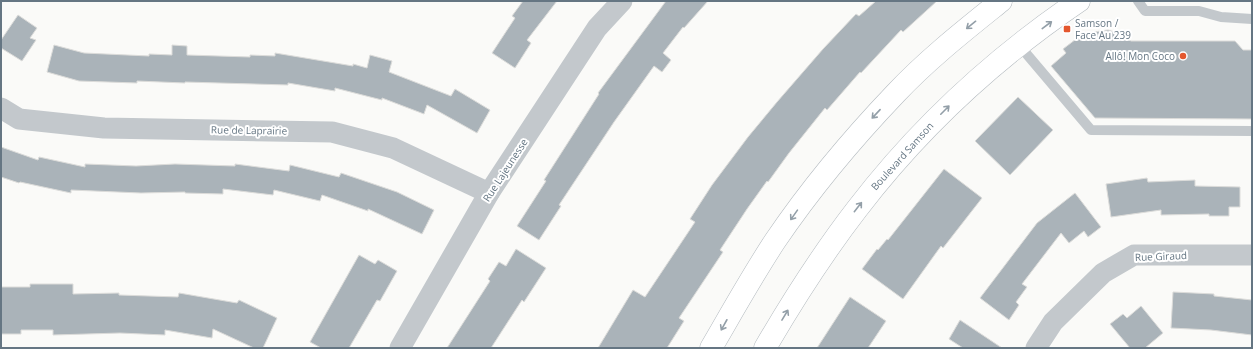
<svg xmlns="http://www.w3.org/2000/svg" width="1253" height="349" viewBox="0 0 1253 349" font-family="'Open Sans',sans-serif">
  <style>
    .building { fill: #aab3b9; stroke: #dcdcda }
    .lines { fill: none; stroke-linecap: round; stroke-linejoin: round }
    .secondary-casing { stroke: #b3babf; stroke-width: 23 }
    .lane { stroke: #c3c8cc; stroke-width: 10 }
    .street { stroke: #c3c8cc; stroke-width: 21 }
    .secondary { stroke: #fff; stroke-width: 22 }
    .oneway { stroke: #939fa8 }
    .poi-dot { fill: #e4572e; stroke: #fff; stroke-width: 1.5 }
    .labels { text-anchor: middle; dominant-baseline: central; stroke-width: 4; stroke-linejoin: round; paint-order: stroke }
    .poi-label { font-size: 10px; fill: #657683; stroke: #fff; text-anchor: start }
    .street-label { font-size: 10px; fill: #657683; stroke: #fff }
  </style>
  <rect width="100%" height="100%" fill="#fafaf8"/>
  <!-- building -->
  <g class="building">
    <path d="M523 1H557L527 40 531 43 515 68 492 53 515 18 512 16Z"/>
    <path d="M666 1H708L684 28 683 27 663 53 671 60 662 72 654 66 614 122 559 205 561 206 539 240 517 226 546 181 544 180 599 94 598 93Z"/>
    <path d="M876 1H937L903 32 901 30 861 73 860 72 827 110 825 108 789 153 768 182 767 181 747 209 720 250 723 252 679 318 684 321 667 348H598L633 290 645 297 695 222 690 219 712 185 748 137 777 102 823 49 856 14 859 16Z"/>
    <path d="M18 15 37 28 30 38 36 40 22 61 1 48V40Z"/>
    <path d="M1108 30 1118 33 1131 41H1235L1243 50H1252V119L1095 118 1051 66 1066 53 1063 49 1080 36 1094 32Z"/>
    <path d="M54 45 84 53 149 56V54L172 55V45L187 46V55L250 57V55L275 56V53L353 66V64L367 68 370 55 392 61 389 72 451 96 455 89 490 110 477 133 427 105 424 114 382 98V100L335 88V91L288 83V85L185 82V83L137 81V83L79 81 47 72Z"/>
    <path d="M1018 97 1053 130 1010 175 975 141Z"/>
    <path d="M1 147 38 160 39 157 85 167V164L136 166 175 164 235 166V164L289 171 290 165 339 177 341 173 397 192 434 210 422 234 368 209V211L322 195 320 201 274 190 273 195 223 189V194L185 193V192L141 193 71 190V193L20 182 19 183 1 177Z"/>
    <path d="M944 169 982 198 943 248 941 246 903 299 862 269 877 249 878 250 887 239 888 240Z"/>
    <path d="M1147 178 1148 182 1195 180V186L1240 187V207H1229V216H1209V214L1161 215V210L1111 217 1106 184Z"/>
    <path d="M1075 193 1101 227 1088 237 1084 231 1069 243 1061 233 1022 284 1027 287 1016 302 1019 305 1009 320 980 298 1037 223Z"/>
    <path d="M516 249 546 268 524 302 522 300 491 348H447L490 281 488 279 499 262 506 266Z"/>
    <path d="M359 255 375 264 378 260 397 271 380 301 377 300 349 348H321L310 342Z"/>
    <path d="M30 284H73V294L119 293V295L178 297 179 293 237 303 239 300 277 318 263 348H254L213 329 212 338 165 330V335L120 333 53 335V330H21V334H1V287H30Z"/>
    <path d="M1173 292 1214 294V296L1252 300V335L1211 330 1171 328Z"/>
    <path d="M850 297 886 321 868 348H817Z"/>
    <path d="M1141 306 1163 333 1145 348H1130L1110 324 1123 314 1127 318Z"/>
    <path d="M960 320 1002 348H963L949 339Z"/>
  </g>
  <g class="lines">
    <!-- secondary casing -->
    <g class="secondary-casing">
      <g id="secondary">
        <path d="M711 348C732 312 752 276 775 241 811 188 852 139 896 93 928 59 965 30 1001 1"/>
        <path d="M765 348C793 300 823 253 857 209 919 128 995 58 1079 1"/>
      </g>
    </g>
    <!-- lane -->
    <g class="lane">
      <path d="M1138 1 1145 11H1199L1221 17 1252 19"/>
      <path d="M1019 45 1091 130 1252 131"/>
    </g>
    <!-- street -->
    <g class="street">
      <path d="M1 108 19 119 104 128 332 132 393 148 489 193"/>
      <path d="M400 348 489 193 597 28 622 1"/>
      <path d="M1036 348 1053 322 1103 273 1134 255H1252"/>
    </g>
    <!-- secondary -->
    <use href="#secondary" class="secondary"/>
  </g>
  <!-- one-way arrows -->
  <defs><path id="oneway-shaft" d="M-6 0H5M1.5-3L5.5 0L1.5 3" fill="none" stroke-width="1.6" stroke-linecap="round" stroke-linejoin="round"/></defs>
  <g class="oneway">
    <use href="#oneway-shaft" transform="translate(971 25) rotate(141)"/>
    <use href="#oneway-shaft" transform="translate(1047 25) rotate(-37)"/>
    <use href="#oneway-shaft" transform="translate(945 110) rotate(-45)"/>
    <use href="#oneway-shaft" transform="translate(876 114) rotate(133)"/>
    <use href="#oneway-shaft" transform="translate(858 207) rotate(-52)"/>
    <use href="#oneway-shaft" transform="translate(794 215) rotate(125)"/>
    <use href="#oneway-shaft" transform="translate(785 315) rotate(-59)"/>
    <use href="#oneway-shaft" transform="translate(724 325) rotate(119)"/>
  </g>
  <!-- markers -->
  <g class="poi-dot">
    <rect x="1063" y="25" width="8" height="8" rx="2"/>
    <circle cx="1183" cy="56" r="4"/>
  </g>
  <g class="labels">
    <!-- poi labels -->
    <g class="poi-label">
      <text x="1075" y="23">Samson /<tspan x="1075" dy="12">Face Au 239</tspan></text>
      <text x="1175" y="56" text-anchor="end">Allô! Mon Coco</text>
    </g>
    <!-- street labels -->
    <g class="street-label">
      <text transform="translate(249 130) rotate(1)">Rue de Laprairie</text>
      <text transform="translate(902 156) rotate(-48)">Boulevard Samson</text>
      <text transform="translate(505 170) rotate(-57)">Rue Lajeunesse</text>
      <text transform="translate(1161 256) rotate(-2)">Rue Giraud</text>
    </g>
  </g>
  <!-- border -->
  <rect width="1253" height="349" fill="none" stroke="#657683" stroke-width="4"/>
</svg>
